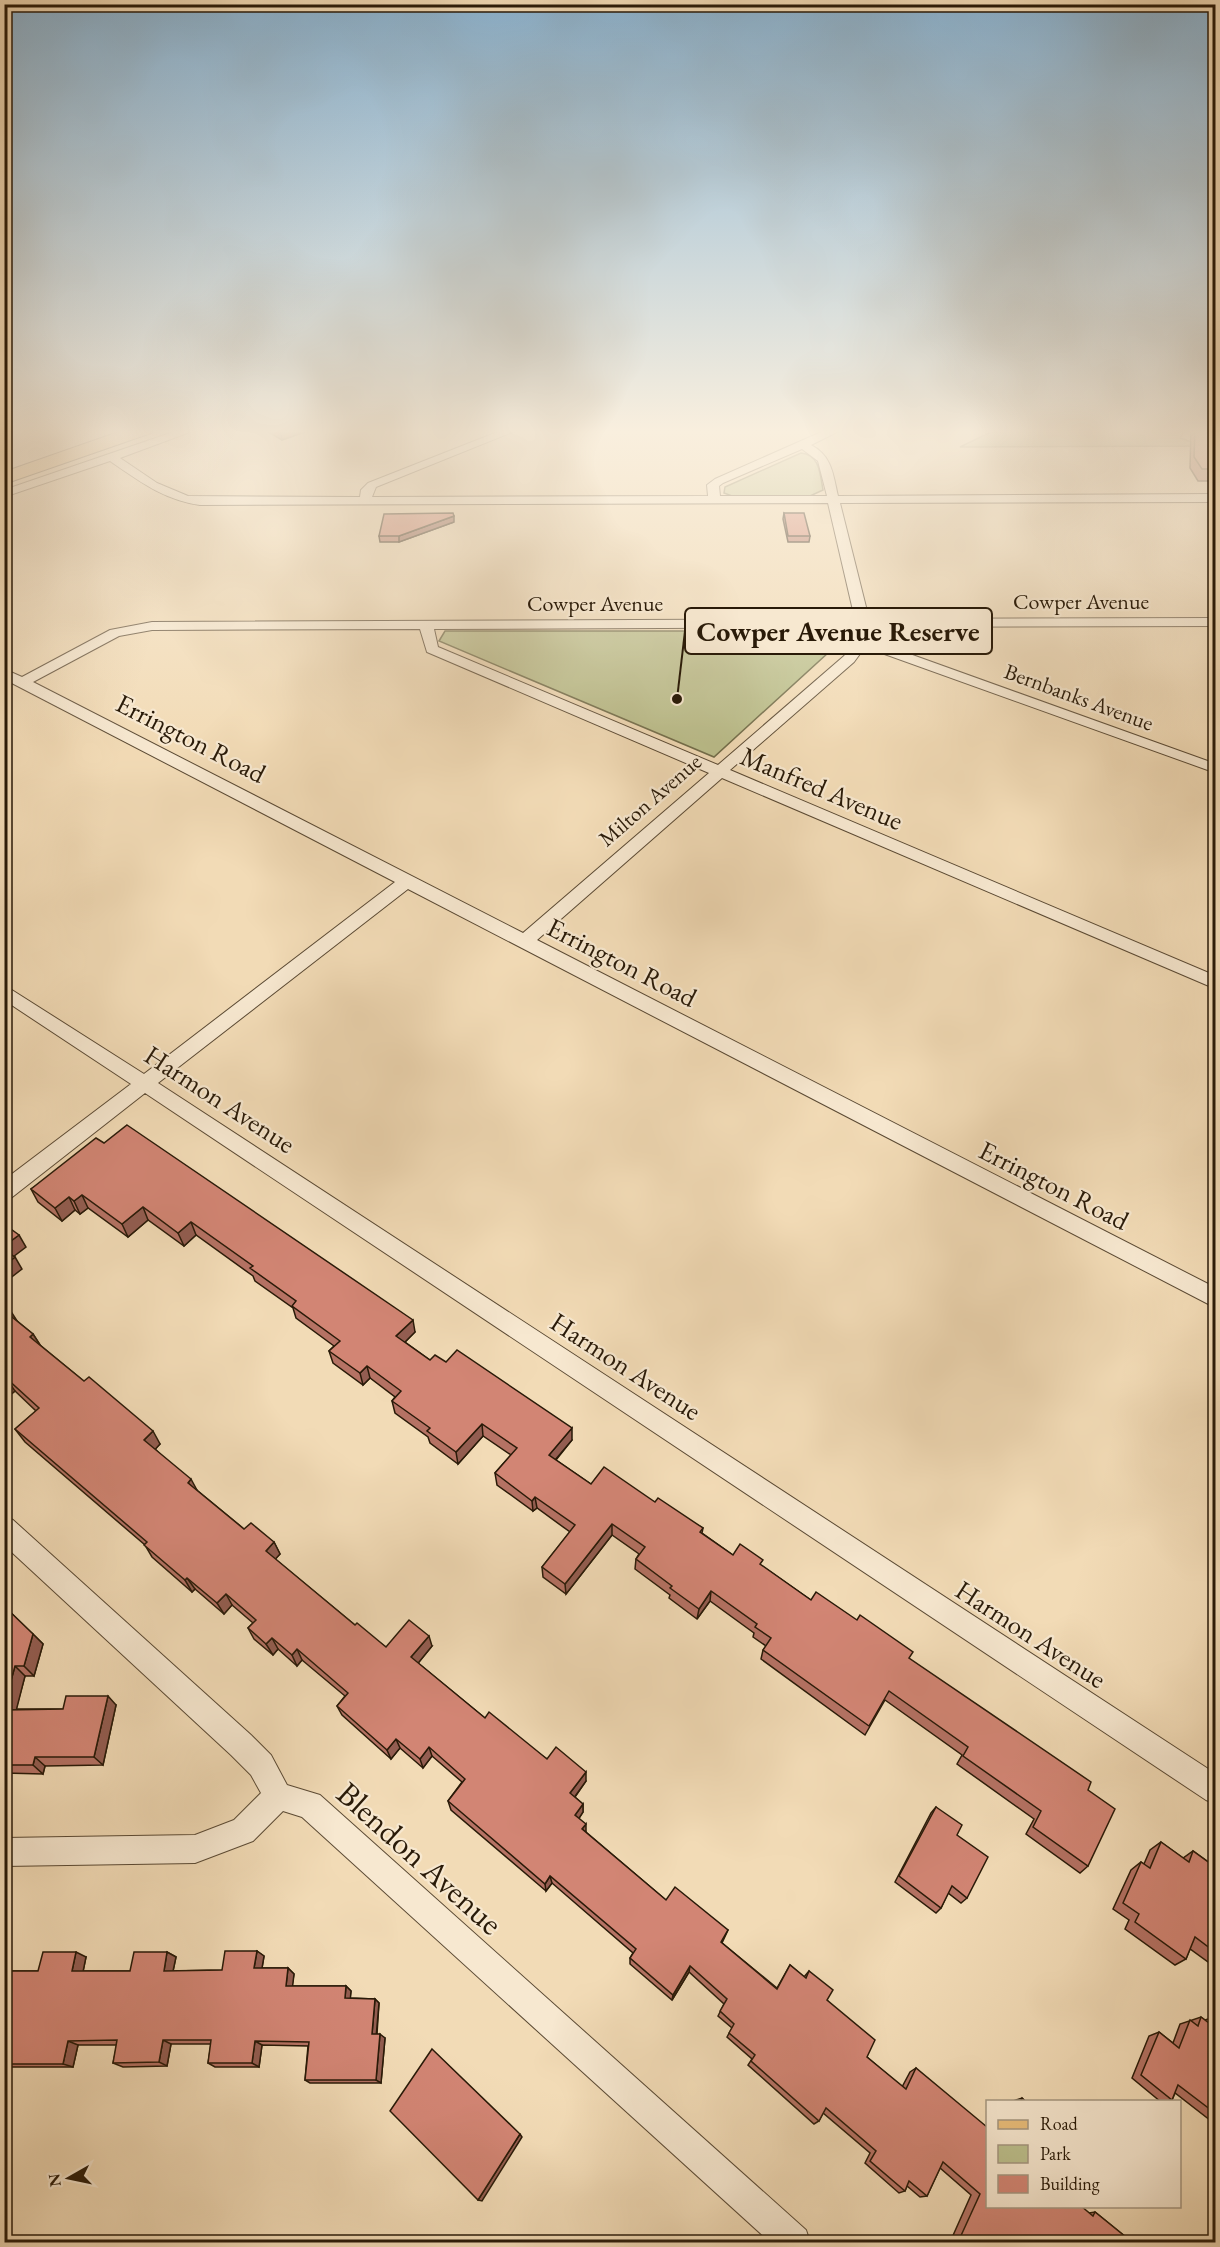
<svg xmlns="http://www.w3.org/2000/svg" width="1220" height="2247" viewBox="0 0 1220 2247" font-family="'EB Garamond',serif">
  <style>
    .green { fill: #bcc08d; stroke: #726d4a; stroke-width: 1.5 }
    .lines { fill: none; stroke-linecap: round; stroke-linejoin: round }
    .street-casing { stroke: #5b4a34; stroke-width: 2 }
    .primary-casing { stroke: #291a08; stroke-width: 2 }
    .street { fill: #f7e8d0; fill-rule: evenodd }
    .primary { fill: #e9be7b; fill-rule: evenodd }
    .wall { fill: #b57264; stroke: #291a08; stroke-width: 1.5 }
    .shaded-wall { fill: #935d51; stroke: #291a08; stroke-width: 1.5 }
    .building { fill: #d28574; stroke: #291a08; stroke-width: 1.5 }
    .labels { text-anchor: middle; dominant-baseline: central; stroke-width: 4.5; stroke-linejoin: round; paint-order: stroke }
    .far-street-label { font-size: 22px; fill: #291a08; stroke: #f7e8d0 }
    .street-label { font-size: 27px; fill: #291a08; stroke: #f7e8d0 }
    .near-street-label { font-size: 33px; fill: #291a08; stroke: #f7e8d0 }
    .leader { fill: none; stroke: #291a08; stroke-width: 2 }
    .callout-dot { fill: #291a08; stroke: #f7e8d0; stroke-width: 2 }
    .callout { fill: #f7e8d0; stroke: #291a08; stroke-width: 2 }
    .callout-label { font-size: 28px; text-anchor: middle; font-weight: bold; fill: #291a08 }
  </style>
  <rect width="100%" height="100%" fill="#f2dbb6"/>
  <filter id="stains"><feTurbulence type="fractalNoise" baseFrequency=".00333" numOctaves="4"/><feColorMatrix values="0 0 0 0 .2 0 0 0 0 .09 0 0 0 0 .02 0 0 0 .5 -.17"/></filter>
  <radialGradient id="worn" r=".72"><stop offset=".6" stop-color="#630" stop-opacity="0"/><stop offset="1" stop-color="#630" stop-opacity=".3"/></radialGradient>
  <!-- green -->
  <g class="green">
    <path d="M997 429H1186L1180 438 1204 446 960 447Z"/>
    <path d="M801 453C820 455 820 474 823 490L810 496H732L724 493 725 487Z"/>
    <path d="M445 631H852L714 757 439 641Z"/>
  </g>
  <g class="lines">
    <!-- street casing -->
    <g class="street-casing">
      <g id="street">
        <path d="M182 429H198L120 458 157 483 188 496 360 497 361 490 368 483 505 429H520L376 487 372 497 708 496 707 485 715 479 828 429H843L811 445C832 456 833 474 838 496L1216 494V502L840 503 869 619 1216 618V626L869 627 868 639 1216 764V773L865 647 854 662 730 770 1216 976V989L722 778 537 940 1216 1288V1308L408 889 158 1083 1216 1774V1804L1206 1800 145 1093 11 1198 4 1200V1180L131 1084 4 1000V985L144 1074 395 882 4 679V669L22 677 110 630 152 622 855 619 828 503 200 505C164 500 139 481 110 461L4 497V490ZM802 449 818 461 827 496H720L719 486 723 483ZM856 627 853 645 844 656 718 765 438 647 434 629ZM420 629 427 652 709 773 523 933 33 682 119 636 152 630Z"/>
        <path d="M4 1516 13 1520 251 1735 271 1755 287 1785 320 1795 806 2230 810 2242H770L302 1817 283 1811 253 1841 195 1863 4 1866V1838L195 1835 234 1820 261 1793 251 1775 231 1755 4 1545Z"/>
      </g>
    </g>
    <!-- primary casing -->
    <g class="primary-casing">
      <path id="primary" d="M127 429H154L151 433 4 484V472Z"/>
    </g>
    <!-- street -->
    <use href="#street" class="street"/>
    <!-- primary -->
    <use href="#primary" class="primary"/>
  </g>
  <!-- wall -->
  <g class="wall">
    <path d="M263 429H313L282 440Z"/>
    <path d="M1191 429H1215V481H1198L1190 468Z"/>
    <path d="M784 513 810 536 809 542H788L783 519Z"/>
    <path d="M454 522 399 542H380L379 536Z"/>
    <path d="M104 1143 415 1332 405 1342 430 1360 446 1362 572 1440 556 1460 591 1484 655 1502 703 1528 702 1533 733 1555 762 1566 811 1600 909 1659 1088 1790V1866L1080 1873 1026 1834 1034 1819 957 1764 962 1755 885 1700 865 1735 761 1659 763 1650 766 1646 753 1637 754 1633 710 1601 697 1619 669 1598 670 1595 635 1569 636 1559 639 1554 612 1535 566 1594 543 1577 542 1567 570 1532 537 1508 533 1511 497 1485 495 1473 511 1455 483 1436 458 1464 430 1443 428 1437 395 1413 392 1401 395 1397 370 1378 363 1385 333 1363 329 1351 334 1346 296 1318 293 1308 255 1281 253 1276 196 1235 184 1246 148 1220 128 1237 88 1208 80 1214 75 1210 62 1221 38 1202 31 1189Z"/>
    <path d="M4 1305 16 1320 33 1334 40 1345 160 1444 155 1449 198 1491 244 1529 274 1542 280 1554 275 1559 355 1625 386 1647 432 1646 418 1663 485 1718 547 1759 586 1781 575 1797 583 1804V1812L579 1818 586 1832 666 1900 728 1930 722 1943 777 1988 790 1965 804 1977 809 1971 827 2000 867 2057 902 2087 910 2072 916 2068 987 2206 1089 2213 1095 2212 1132 2242H954L951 2240 971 2195 940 2168 927 2196 920 2197 907 2186 905 2191 899 2193 865 2163 870 2153 823 2113 819 2121 814 2124 748 2065 752 2059 727 2037 732 2028 718 2016 724 2004 689 1972 672 2000 630 1964V1958L633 1953 552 1883 546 1891 451 1810 448 1801 462 1782 432 1756 423 1768 400 1748 391 1759 342 1715 337 1706 345 1696 302 1660 297 1666 278 1649 273 1655 254 1639 248 1628 253 1623 232 1605 224 1614 195 1589 192 1592 152 1557 145 1545 25 1442 15 1429 36 1411 15 1391 4 1400Z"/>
    <path d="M4 1606 43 1644 34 1676H25L16 1709H63L116 1705 103 1765 45 1766 43 1774 4 1773Z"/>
    <path d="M936 1807 957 1835 967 1898 961 1903 948 1893 941 1908 936 1913 895 1882 931 1813Z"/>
    <path d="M1161 1842 1183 1858 1193 1851 1215 1867V1967L1190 1949 1186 1959 1175 1965 1125 1929 1129 1920 1113 1909 1131 1870 1141 1862 1144 1864 1150 1850Z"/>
    <path d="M257 1951 264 1956 262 1968H288L294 1974 292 1986H346L351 1991 350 1998 375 1999 379 2003 377 2034 385 2038 381 2083H310L305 2080 308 2046 262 2045 259 2067H215L208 2063 211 2044H171L167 2066 123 2067 113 2063 117 2045H78L73 2067H4V1971H38L86 1957 83 1971H130L167 1952 176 1957 173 1971 222 1970Z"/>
    <path d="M1201 2017 1205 2020 1211 2018 1215 2021V2124L1175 2093 1172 2100 1161 2102 1132 2078 1149 2036 1159 2032 1173 2043 1180 2024Z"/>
    <path d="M1022 2098 1026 2102H1013V2101Z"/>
  </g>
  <!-- shaded-wall -->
  <g class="shaded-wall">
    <path d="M280 429H313L282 440Z"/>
    <path d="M454 516V522L399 542V536Z"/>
    <path d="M82 1195 88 1208 80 1214 74 1201Z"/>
    <path d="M69 1197 75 1210 62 1221 55 1208Z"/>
    <path d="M143 1207 148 1220 128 1237 122 1224Z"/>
    <path d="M191 1222 196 1235 184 1246 178 1233Z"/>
    <path d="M19 1235 26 1247 9 1260 4 1252V1246Z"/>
    <path d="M15 1257 22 1269 4 1283V1266Z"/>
    <path d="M10 1310 19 1324 7 1313Z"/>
    <path d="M413 1320 415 1332 399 1348 396 1336Z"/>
    <path d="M33 1334 42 1348 30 1337Z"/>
    <path d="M367 1366 370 1378 363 1385 360 1373Z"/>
    <path d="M6 1378 15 1391 4 1400V1379Z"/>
    <path d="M482 1424 483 1436 458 1464 456 1452Z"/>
    <path d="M572 1428V1440L550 1466 549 1455Z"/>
    <path d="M153 1431 160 1444 152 1453 144 1440Z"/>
    <path d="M191 1479 198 1492 188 1483Z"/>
    <path d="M535 1497 537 1508 533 1511 532 1501Z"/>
    <path d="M612 1524V1535L566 1594 565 1584Z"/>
    <path d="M274 1542 280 1554 272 1563 266 1551Z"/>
    <path d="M187 1578 195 1589 192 1592 185 1580Z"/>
    <path d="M711 1591 710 1601 697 1619 699 1609Z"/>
    <path d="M226 1594 232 1605 224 1614 217 1603Z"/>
    <path d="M33 1634 43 1644 34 1676 24 1666Z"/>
    <path d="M429 1636 432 1646 415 1667 411 1657Z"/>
    <path d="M272 1638 278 1649 273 1655 266 1644Z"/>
    <path d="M297 1649 302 1660 297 1666 292 1655Z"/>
    <path d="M15 1666 25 1676 14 1719 4 1710V1706Z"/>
    <path d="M108 1696 116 1705 103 1765 94 1757Z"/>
    <path d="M396 1739 400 1748 391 1759 387 1750Z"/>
    <path d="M429 1747 432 1756 423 1768 420 1759Z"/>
    <path d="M35 1757 45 1766 43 1774 33 1765Z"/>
    <path d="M586 1772V1781L571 1802 570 1793Z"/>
    <path d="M583 1804V1812L576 1823 575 1815Z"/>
    <path d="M586 1824V1832L582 1829Z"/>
    <path d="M550 1876 552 1883 546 1891 545 1884Z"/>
    <path d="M257 1951 264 1956 261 1974 254 1968Z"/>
    <path d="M76 1952 86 1957 82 1977 72 1971Z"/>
    <path d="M167 1952 176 1957 172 1976 164 1971Z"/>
    <path d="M690 1966 689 1972 672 2000 673 1995Z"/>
    <path d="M288 1968 294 1974 292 1991 286 1986Z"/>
    <path d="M346 1986 351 1991 350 2003 345 1998Z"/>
    <path d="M375 1999 379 2003 376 2038 372 2034Z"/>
    <path d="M380 2034 385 2038 381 2083 376 2080Z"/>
    <path d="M163 2040 171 2044 167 2066 159 2062Z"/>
    <path d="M68 2041 78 2045 73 2067 63 2064Z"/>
    <path d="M255 2041 262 2045 259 2067 252 2063Z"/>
    <path d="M520 2134 522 2137 482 2201 478 2200Z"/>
  </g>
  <!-- building -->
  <g class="building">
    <path d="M1195 429H1215V469H1202L1194 457Z"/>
    <path d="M453 513 454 516 399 536H379L384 514Z"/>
    <path d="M784 513H804L810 536H788Z"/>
    <path d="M127 1125 413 1320 396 1336 430 1360 435 1355 446 1362 457 1350 572 1428 549 1455 591 1484 604 1467 655 1502 658 1498 703 1528 700 1532 733 1555 740 1544 763 1560 760 1564 811 1600 816 1592 857 1620 860 1615 913 1652 909 1658 1091 1782 1088 1790 1115 1809 1088 1866 1033 1827 1041 1811 963 1756 968 1747 889 1691 869 1726 763 1650 771 1638 755 1627 757 1624 711 1591 699 1609 670 1588 672 1586 636 1559 645 1547 612 1524 565 1584 542 1567 575 1525 535 1497 532 1501 495 1473 517 1448 482 1424 456 1452 427 1431 430 1428 392 1401 401 1391 367 1366 360 1373 329 1351 340 1341 292 1306 296 1301 250 1268 253 1266 191 1222 178 1233 143 1207 122 1224 82 1195 74 1201 69 1197 55 1208 31 1189 96 1138 104 1143Z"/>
    <path d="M4 1224 19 1235 4 1246Z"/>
    <path d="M4 1250 15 1257 4 1266Z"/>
    <path d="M4 1305 10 1310 7 1313 33 1334 30 1337 84 1381 89 1377 153 1431 144 1440 191 1479 188 1483 244 1529 251 1523 274 1542 266 1551 355 1625 357 1623 386 1647 409 1620 429 1636 411 1657 485 1718 489 1712 547 1759 556 1747 586 1772 570 1793 583 1804 575 1815 586 1824 582 1829 666 1900 675 1887 728 1930 721 1942 777 1989 790 1965 806 1978 809 1971 833 1990 827 2000 875 2040 867 2057 906 2089 916 2068 987 2127V2206H1081L1093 2216 1095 2212 1132 2242H962L959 2240 980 2194 943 2162 927 2196 909 2181 905 2191 870 2161 876 2151 826 2108 819 2121 751 2061 755 2055 729 2033 734 2024 720 2011 727 1999 690 1966 673 1995 630 1958 636 1949 550 1876 545 1884 448 1801 465 1779 429 1747 420 1759 396 1739 387 1750 337 1706 348 1693 297 1649 292 1655 272 1638 266 1644 248 1628 256 1620 226 1594 217 1603 187 1578 185 1580 144 1545 147 1542 15 1429 39 1408 6 1378 4 1379Z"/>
    <path d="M4 1606 33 1634 24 1666H15L4 1706Z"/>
    <path d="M66 1696H108L94 1757H35L33 1765H4V1710L63 1709Z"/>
    <path d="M936 1807 962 1825 957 1835 988 1857 967 1898 952 1886 941 1908 899 1876Z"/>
    <path d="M1161 1842 1189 1862 1193 1851 1215 1867V1952L1195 1937 1186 1959 1135 1922 1139 1914 1123 1903 1141 1862 1150 1868Z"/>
    <path d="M225 1951H257L254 1968H288L286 1986H346L345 1998 375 1999 372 2034H380L376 2080H305L309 2042 255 2041 252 2063H208L211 2040H163L159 2062 113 2063 117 2040 68 2041 63 2064H4V1971H38L43 1952H76L72 1971H130L134 1952H167L164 1971 222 1970Z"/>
    <path d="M1201 2017 1209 2023 1211 2018 1215 2021V2113L1178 2085 1172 2100 1141 2075 1159 2032 1179 2048 1190 2020 1198 2026Z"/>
    <path d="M432 2049 520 2134 478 2200 390 2111Z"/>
    <path d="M1022 2098 1026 2102H1020Z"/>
  </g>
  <!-- sky -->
  <linearGradient id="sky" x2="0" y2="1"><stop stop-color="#8bb6d6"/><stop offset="0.58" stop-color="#f9efde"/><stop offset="1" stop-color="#f9efde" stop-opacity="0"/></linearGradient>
  <rect width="1220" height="744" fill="url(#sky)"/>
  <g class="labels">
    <!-- far-street labels -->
    <g class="far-street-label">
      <text x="1081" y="601">Cowper Avenue</text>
      <text x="595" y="603">Cowper Avenue</text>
      <text transform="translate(1079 697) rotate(20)">Bernbanks Avenue</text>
      <text transform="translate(650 800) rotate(-41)">Milton Avenue</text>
    </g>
    <!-- street labels -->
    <g class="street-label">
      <text transform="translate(191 738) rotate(27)">Errington Road</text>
      <text transform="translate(822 788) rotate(23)">Manfred Avenue</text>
      <text transform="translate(622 962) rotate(27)">Errington Road</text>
      <text transform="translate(220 1099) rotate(33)">Harmon Avenue</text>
      <text transform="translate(1054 1185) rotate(27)">Errington Road</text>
      <text transform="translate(626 1366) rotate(33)">Harmon Avenue</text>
      <text transform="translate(1031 1634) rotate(33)">Harmon Avenue</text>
    </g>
    <!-- near-street labels -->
    <g class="near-street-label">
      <text transform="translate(420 1858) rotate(42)">Blendon Avenue</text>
    </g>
  </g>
  <!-- callouts -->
  <path class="leader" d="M677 699L685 631"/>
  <circle class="callout-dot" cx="677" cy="699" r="6"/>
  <rect class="callout" x="685" y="608" width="307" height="46" rx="6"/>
  <g class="callout-label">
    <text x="838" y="641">Cowper Avenue Reserve</text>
  </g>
  <!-- margin -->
  <rect width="1220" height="2247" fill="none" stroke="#f2dbb6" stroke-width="24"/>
  <rect x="6" y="6" width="1208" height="2235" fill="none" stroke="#291a08" stroke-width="3"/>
  <rect x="12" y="12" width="1196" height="2223" fill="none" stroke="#291a08" stroke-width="1.5"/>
  <!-- legend -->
  <rect x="986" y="2100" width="195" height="108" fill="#f7e8d0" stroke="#a59680" stroke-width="1.5"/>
  <rect x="998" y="2120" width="30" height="9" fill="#e9be7b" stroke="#a59680" stroke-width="1.5"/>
  <text x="1040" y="2130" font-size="18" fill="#291a08">Road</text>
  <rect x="998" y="2145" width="30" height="18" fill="#bcc08d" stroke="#a59680" stroke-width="1.5"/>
  <text x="1040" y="2160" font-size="18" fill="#291a08">Park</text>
  <rect x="998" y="2175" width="30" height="18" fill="#d28574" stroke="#a59680" stroke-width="1.5"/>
  <text x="1040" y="2190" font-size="18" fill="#291a08">Building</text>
  <!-- north arrow -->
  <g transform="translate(69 2178) rotate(261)" stroke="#f7e8d0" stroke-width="4.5" paint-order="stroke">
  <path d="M0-4.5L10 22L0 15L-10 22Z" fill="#291a08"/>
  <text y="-9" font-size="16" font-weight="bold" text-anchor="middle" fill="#291a08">N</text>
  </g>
  <rect width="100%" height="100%" filter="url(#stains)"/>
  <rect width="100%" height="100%" fill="url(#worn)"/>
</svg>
